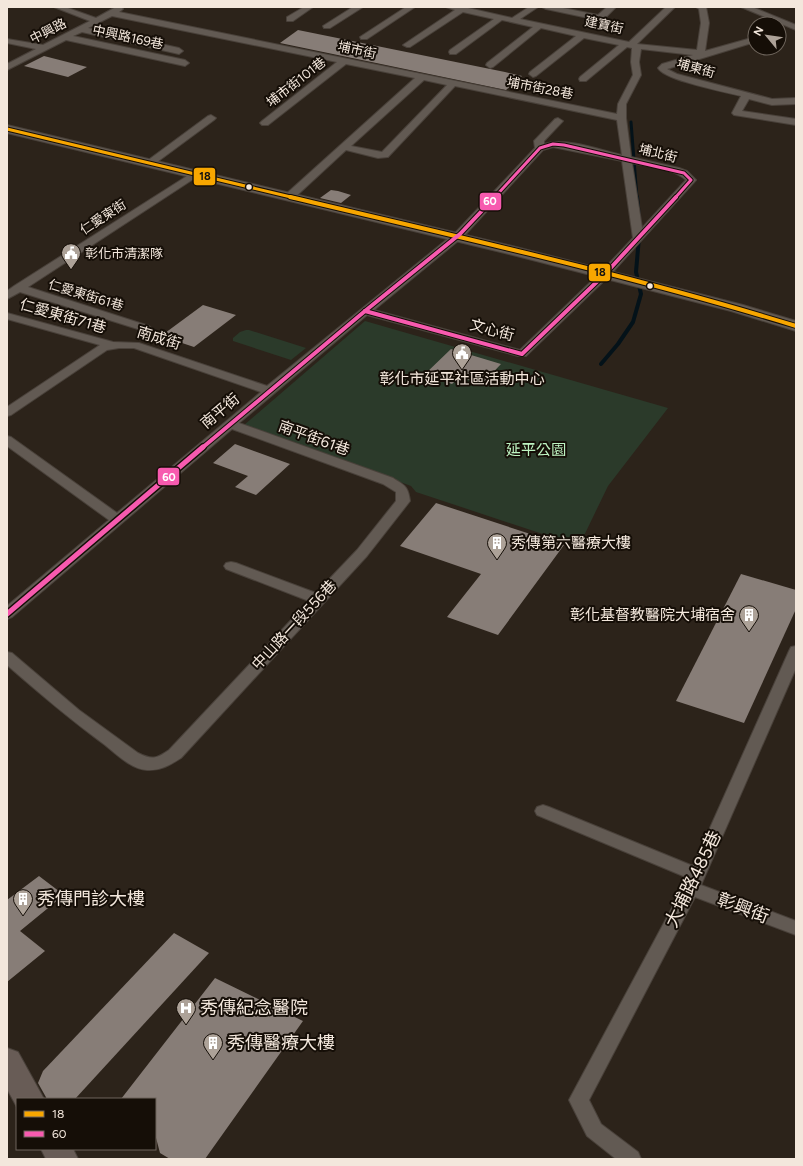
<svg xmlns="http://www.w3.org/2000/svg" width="803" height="1166" viewBox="0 0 803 1166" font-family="Figtree,'Noto Sans TC',sans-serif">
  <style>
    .green { fill: #2b3a2a }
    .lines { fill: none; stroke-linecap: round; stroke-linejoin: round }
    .stream-far1 { stroke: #041219; stroke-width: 3 }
    .stream { stroke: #041219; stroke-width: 4 }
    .building { fill: #877d77 }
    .minor-casing { stroke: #49413a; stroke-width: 2 }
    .secondary-casing { stroke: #49413a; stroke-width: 2 }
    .primary-casing { stroke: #49413a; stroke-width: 2 }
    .minor { fill: #625a53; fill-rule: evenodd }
    .secondary { fill: #625a53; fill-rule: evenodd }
    .primary { fill: #685c56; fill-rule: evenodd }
    .bus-1-far1-casing { stroke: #150e07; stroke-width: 5 }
    .bus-1-casing { stroke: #150e07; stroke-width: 6 }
    .bus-2-far2-casing { stroke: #150e07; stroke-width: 5 }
    .bus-2-far1-casing { stroke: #150e07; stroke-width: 6 }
    .bus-2-casing { stroke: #150e07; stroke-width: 8 }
    .bus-1-far1 { stroke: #f7a600; stroke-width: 3 }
    .bus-1 { stroke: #f7a600; stroke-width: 4 }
    .bus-2-far2 { stroke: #f75aaf; stroke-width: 3 }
    .bus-2-far1 { stroke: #f75aaf; stroke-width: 4 }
    .bus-2 { stroke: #f75aaf; stroke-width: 5 }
    .bus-dot { fill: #f3e7dc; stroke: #150e07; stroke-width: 1.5 }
    .labels { text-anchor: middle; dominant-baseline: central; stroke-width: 4; stroke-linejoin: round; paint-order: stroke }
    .far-street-label { font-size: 13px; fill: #f3e7dc; stroke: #150e07 }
    .far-poi-label { font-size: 13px; fill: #f3e7dc; stroke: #150e07; text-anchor: start }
    .street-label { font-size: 15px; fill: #f3e7dc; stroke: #150e07 }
    .poi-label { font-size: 15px; fill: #f3e7dc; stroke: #150e07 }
    .park-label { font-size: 15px; fill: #bdf3c1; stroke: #150e07 }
    .near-street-label { font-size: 18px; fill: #f3e7dc; stroke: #150e07 }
    .near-poi-label { font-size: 18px; fill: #f3e7dc; stroke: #150e07; text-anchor: start }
    .line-badge { stroke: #150e07; stroke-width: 1.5 }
    .badge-label { font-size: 11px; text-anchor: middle; font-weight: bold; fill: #fff }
    .pale-badge-label { font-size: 11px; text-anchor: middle; font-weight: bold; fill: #111 }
  </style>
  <rect width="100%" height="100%" fill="#2c231a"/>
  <!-- green -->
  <g class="green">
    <path d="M365 321 668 408 608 486 579 546 416 492 411 486 244 425Z"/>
    <path d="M246 330H249L306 348 291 360 233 341V338L240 332Z"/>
  </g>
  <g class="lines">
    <!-- stream-far1 -->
    <path class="stream-far1" d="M631 122 637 198"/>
    <!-- stream -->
    <g class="stream">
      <path d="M637 197 639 217"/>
      <path d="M601 364 618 344 633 322 641 294 636 272 639 237"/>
    </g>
  </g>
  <!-- building -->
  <g class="building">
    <path d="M298 30 505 72 522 76 506 90 280 43Z"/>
    <path d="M44 56 87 67 68 77 24 66Z"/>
    <path d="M331 190 338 191 351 195 341 203 320 198Z"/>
    <path d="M203 305 236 315 194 347 161 336Z"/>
    <path d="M451 349 501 364 482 384 459 377 452 384 424 375Z"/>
    <path d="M235 444 290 464 256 495 235 487 248 476 213 463Z"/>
    <path d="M436 503 564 545 498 635 447 617 481 574 400 546Z"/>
    <path d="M741 574 796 590V609L744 723 676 701Z"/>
    <path d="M39 876 64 895 20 931 45 951 7 982V900Z"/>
    <path d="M174 933 209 953 75 1099H47L38 1083 43 1071Z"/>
    <path d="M215 978 303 1021 205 1159H170L160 1153 155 1134V1099H121Z"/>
  </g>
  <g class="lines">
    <!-- minor casing -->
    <g class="minor-casing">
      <g id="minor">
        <path d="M54 7H65L96 18 116 7H121L123 9 119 12 617 114 618 104 633 75 631 62 632 48 627 47 586 81H580L579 79 580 77 619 45 584 38 536 76 533 77 529 74 530 72 576 36 541 28 493 67 490 68 486 65 487 63 533 27 502 20 456 54H450L449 52 450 50 494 19 463 12 410 47H407L403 45 455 10 446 7H469L468 8 512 18 529 7H538L520 19 629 42 666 7H675L637 44 697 50 701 23 699 9 696 7H706L709 23 705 51 755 37V42L667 69 677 74 772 99 796 98V104L772 105 749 99 742 111 796 119V125L734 115 732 113 741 96C725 92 664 80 658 68L662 64 693 55 641 49 639 62 641 75 626 104V118L631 157 679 168 687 171 696 180 610 275 526 356H518L367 315 239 423 393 478C405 486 408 486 410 501L367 556 181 758C170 765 160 771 147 770 131 769 116 754 105 745 71 720 39 693 7 665V652L12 653 79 710 138 753C152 760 156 759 169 750L309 601 226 569 224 566 226 563 231 562 236 563 316 593 357 550 396 501V492L383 484 232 429 12 617 7 619V606L109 520 7 446V436L11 437 117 513 261 392 134 348H119L107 350 11 415 7 416V407L100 345 7 319V313L113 342 139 343 267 386 456 232 535 148 534 141 555 119 558 118 563 121 544 141V144C565 137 600 150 622 155L617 120 455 86 388 157 378 158 346 150 293 199H285L284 197 285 195 415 78 346 64 268 125H262L260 123 262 121 337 62 112 16 88 28 179 48 183 51 179 54 82 32 73 36 185 60 189 63 185 66 66 40 7 70V64L36 49 7 43V39L43 45 90 21ZM424 80 447 85 382 152 351 146ZM553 147 622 161 633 238 602 271 520 350 374 310 464 236 543 150ZM632 163C649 167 673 168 686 180L642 228Z"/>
        <path d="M304 7H313L293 21H287V17Z"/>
        <path d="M353 7H363L330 28H324L323 26Z"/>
        <path d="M406 7H415L367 39H361L360 37Z"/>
        <path d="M542 7H558L598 15 607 7H616L603 20 592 26 588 24 593 19 546 9Z"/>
        <path d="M741 7H752L796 25V30Z"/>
        <path d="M211 115 216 118 214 120 153 165H147L145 163 147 161 208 116Z"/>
        <path d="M195 171 200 174 198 176 28 287 149 326 151 328 149 330H141L20 292 7 299V291L14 286Z"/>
        <path d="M796 646V668L701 885 796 921V935L695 897 589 1100 601 1124 638 1152 641 1159H616L587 1136 569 1100 688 878 537 815 535 811 537 807 543 805 549 807 693 866 789 651 791 647Z"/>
      </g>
    </g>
    <!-- secondary casing -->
    <g class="secondary-casing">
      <path id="secondary" d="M7 125 512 246 743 305 796 321V331L731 311 509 254 7 133Z"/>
    </g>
    <!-- primary casing -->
    <g class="primary-casing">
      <g id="primary">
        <path d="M7 1048 18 1052 44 1099H17V1107L7 1089Z"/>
        <path d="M41 1149H73L78 1159H46Z"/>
      </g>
    </g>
    <!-- minor -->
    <use href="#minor" class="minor"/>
    <!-- secondary -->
    <use href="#secondary" class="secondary"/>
    <!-- primary -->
    <use href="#primary" class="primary"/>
    <!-- bus-1-far1 casing -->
    <g class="bus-1-far1-casing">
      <path id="bus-1-far1" d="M7 129 295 198"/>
    </g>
    <!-- bus-1 casing -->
    <g class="bus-1-casing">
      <path id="bus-1" d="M290 197C459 237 630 275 796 326"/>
    </g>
    <!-- bus-2-far2 casing -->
    <g class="bus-2-far2-casing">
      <path id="bus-2-far2" d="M494 198 540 148 553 144 564 145 684 173 691 180 675 198"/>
    </g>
    <!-- bus-2-far1 casing -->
    <g class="bus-2-far1-casing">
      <g id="bus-2-far1">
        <path d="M365 311 522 354 606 273 676 197"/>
        <path d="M365 311 460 234 495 197"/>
        <path d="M202 448 365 311"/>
      </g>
    </g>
    <!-- bus-2 casing -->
    <g class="bus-2-casing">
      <path id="bus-2" d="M7 614 203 447"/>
    </g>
    <!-- bus-1-far1 -->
    <use href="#bus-1-far1" class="bus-1-far1"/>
    <!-- bus-1 -->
    <use href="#bus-1" class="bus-1"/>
    <!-- bus-2-far2 -->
    <use href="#bus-2-far2" class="bus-2-far2"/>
    <!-- bus-2-far1 -->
    <use href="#bus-2-far1" class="bus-2-far1"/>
    <!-- bus-2 -->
    <use href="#bus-2" class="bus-2"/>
  </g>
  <!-- icons -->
  <defs>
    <g id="civic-pin" transform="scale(1)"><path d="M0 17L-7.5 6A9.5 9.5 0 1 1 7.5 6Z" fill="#ada298" stroke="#150e07"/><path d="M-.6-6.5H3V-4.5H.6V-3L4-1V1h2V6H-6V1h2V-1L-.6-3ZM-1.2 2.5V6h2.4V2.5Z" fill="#fff"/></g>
    <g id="building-pin" transform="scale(1)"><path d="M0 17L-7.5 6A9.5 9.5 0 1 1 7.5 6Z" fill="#ada298" stroke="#150e07"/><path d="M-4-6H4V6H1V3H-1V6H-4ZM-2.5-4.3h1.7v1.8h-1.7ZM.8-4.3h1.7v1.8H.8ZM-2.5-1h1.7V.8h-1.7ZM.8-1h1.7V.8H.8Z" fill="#fff"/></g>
    <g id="hospital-pin" transform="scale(1)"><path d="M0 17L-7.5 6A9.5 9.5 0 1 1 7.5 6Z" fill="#ada298" stroke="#150e07"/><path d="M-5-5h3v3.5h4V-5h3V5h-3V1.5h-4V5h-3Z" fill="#fff"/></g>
  </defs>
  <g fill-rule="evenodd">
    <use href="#civic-pin" x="71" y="253"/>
    <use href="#civic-pin" x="462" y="353"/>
    <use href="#building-pin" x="497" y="543"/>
    <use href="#building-pin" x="749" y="615"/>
    <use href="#building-pin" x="23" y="899"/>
    <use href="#hospital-pin" x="186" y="1008"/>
    <use href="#building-pin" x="213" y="1043"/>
  </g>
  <!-- markers -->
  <g class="bus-dot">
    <circle cx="249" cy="187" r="3.5"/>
    <circle cx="650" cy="286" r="3.5"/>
  </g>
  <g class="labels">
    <!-- far-street labels -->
    <g class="far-street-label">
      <text transform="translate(604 25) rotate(12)">建寶街</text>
      <text transform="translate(48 31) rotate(-27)">中興路</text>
      <text transform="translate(128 37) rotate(12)">中興路169巷</text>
      <text transform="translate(357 50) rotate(12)">埔市街</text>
      <text transform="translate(696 68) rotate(16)">埔東街</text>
      <text transform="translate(296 82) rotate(-38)">埔市街101巷</text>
      <text transform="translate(540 88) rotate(11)">埔市街28巷</text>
      <text transform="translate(658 153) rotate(14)">埔北街</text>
      <text transform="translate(103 217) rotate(-33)">仁愛東街</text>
      <text transform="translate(86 295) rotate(17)">仁愛東街61巷</text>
    </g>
    <!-- far-poi labels -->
    <g class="far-poi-label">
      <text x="85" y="253">彰化市清潔隊</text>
    </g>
    <!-- street labels -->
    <g class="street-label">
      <text transform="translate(63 316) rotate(16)">仁愛東街71巷</text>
      <text transform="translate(492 330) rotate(15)">文心街</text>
      <text transform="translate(159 338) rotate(17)">南成街</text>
      <text transform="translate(220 411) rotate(-40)">南平街</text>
      <text transform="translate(314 438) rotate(20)">南平街61巷</text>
      <text transform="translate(294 625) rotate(-47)">中山路一段556巷</text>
    </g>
    <!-- poi labels -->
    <g class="poi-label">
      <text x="462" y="379">彰化市延平社區活動中心</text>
      <text x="511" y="543" text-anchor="start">秀傳第六醫療大樓</text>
      <text x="735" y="615" text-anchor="end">彰化基督教醫院大埔宿舍</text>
    </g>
    <!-- park labels -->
    <g class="park-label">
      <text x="536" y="450">延平公園</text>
    </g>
    <!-- near-street labels -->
    <g class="near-street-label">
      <text transform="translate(693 879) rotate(-64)">大埔路485巷</text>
      <text transform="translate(743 908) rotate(21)">彰興街</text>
    </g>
    <!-- near-poi labels -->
    <g class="near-poi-label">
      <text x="37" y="899">秀傳門診大樓</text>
      <text x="200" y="1008">秀傳紀念醫院</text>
      <text x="227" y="1043">秀傳醫療大樓</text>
    </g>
  </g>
  <g class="line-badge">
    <rect x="193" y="167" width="23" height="19" rx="4" fill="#f7a600"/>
    <rect x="479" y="192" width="23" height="19" rx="4" fill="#f75aaf"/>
    <rect x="588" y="263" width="23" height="19" rx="4" fill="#f7a600"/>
    <rect x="157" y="467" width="23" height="19" rx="4" fill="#f75aaf"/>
  </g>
  <g class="badge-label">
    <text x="490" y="205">60</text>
    <text x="169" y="481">60</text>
  </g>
  <g class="pale-badge-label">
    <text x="205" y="180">18</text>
    <text x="600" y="276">18</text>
  </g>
  <!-- border -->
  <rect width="803" height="1166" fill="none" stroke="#f3e7dc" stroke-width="16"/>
  <!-- legend -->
  <rect x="16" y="1098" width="140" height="52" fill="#150e07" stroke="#6e655c"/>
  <rect x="24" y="1111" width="20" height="6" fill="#f7a600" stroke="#6e655c"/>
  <text x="52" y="1118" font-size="12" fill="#f3e7dc">18</text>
  <rect x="24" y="1131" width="20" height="6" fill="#f75aaf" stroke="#6e655c"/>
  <text x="52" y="1138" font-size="12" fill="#f3e7dc">60</text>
  <!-- north arrow -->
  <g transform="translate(767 36) rotate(299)"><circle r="19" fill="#150e07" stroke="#6e655c"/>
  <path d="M0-3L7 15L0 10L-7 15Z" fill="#ada298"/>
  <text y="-6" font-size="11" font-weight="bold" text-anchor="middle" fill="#f3e7dc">N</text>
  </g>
</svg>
